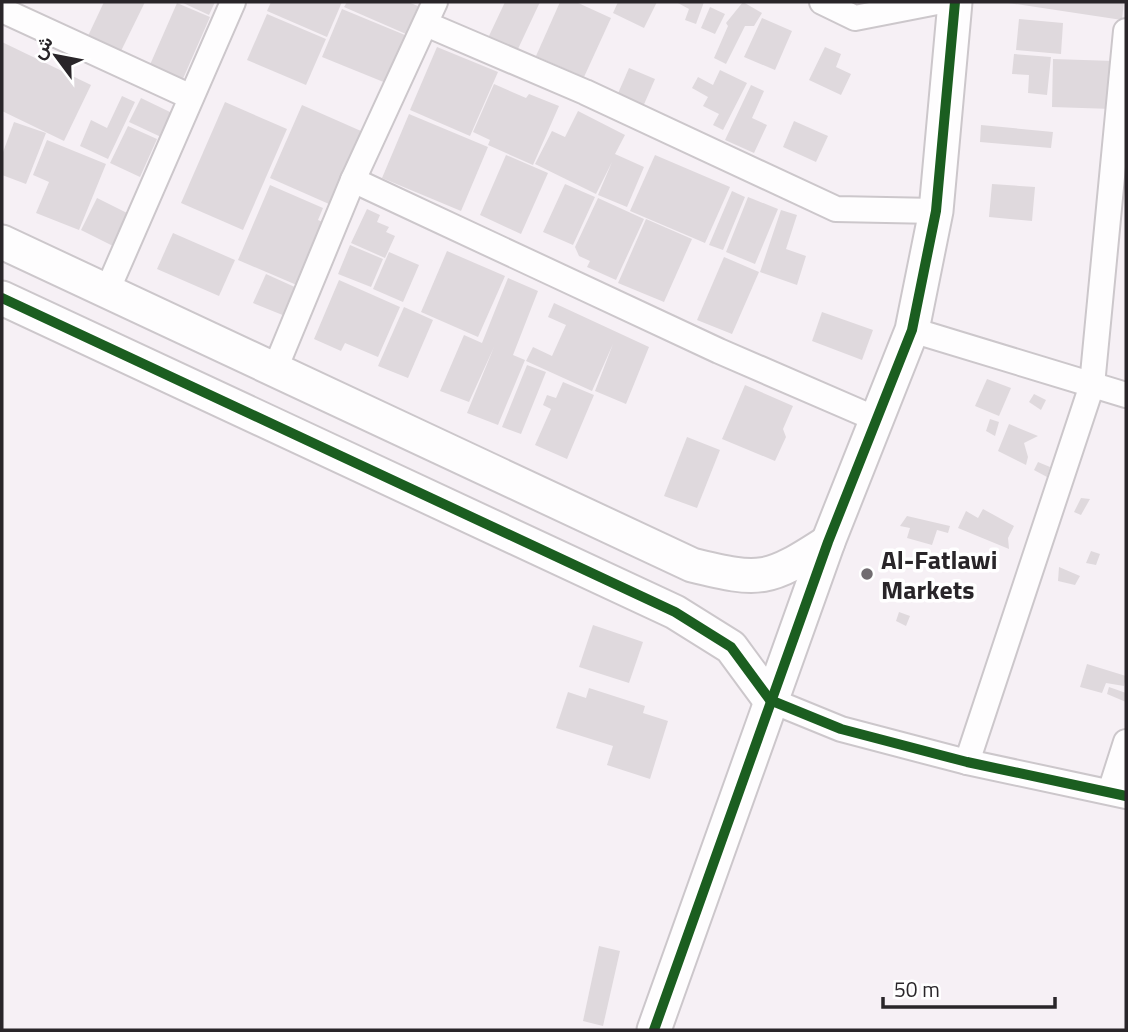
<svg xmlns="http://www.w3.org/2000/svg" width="1128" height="1032" viewBox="0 0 1128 1032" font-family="'Titillium Web',Vazirmatn,sans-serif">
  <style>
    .building { fill: #dfd9dd }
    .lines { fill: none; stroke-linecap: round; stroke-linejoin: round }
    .street-casing { stroke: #ccc7cb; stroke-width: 28 }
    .secondary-casing { stroke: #ccc7cb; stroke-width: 37 }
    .street { stroke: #fefdfe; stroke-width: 24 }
    .secondary { stroke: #fefdfe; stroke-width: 33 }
    .cycleway-casing { stroke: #fff; stroke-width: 15 }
    .cycleway { stroke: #1b5e20; stroke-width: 10 }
    .poi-dot { fill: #716c70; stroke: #fff; stroke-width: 2.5 }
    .labels { text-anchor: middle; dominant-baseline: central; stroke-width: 7; stroke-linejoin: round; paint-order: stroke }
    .poi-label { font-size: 26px; font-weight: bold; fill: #292529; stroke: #fff; text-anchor: start }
  </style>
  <rect width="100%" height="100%" fill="#f6f0f5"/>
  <!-- building -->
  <g class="building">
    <path d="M104 2H145L121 51 88 36Z"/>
    <path d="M181 2H215L209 15Z"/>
    <path d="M271 2H342L327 37 267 11Z"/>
    <path d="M347 2H408L418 6 406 34 344 7Z"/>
    <path d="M505 2H540L517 51 488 38Z"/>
    <path d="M560 2H576L611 18 584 77 536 56Z"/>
    <path d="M618 2H657L644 28 613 13Z"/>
    <path d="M676 2H704L696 24 685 20 689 9Z"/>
    <path d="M743 2 762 13 754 26H745L726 64 714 58 728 26 726 23Z"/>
    <path d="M1002 2H1124L1122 20Z"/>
    <path d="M177 3 210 17 182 81 149 67Z"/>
    <path d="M710 7 725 14 715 34 701 28Z"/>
    <path d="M342 9 405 35 386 83 322 57Z"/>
    <path d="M267 14 326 39 306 85 247 60Z"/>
    <path d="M762 18 792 31 775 70 744 57Z"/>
    <path d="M1019 19 1063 23 1061 54 1016 50Z"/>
    <path d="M2 42 91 85 64 141 2 111Z"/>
    <path d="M437 47 498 72 470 136 410 110Z"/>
    <path d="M825 47 841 54 836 67 851 74 841 95 809 80Z"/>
    <path d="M1014 54 1051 57 1047 95 1028 93 1029 75 1012 74Z"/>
    <path d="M1053 59 1114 61 1112 109 1052 107Z"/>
    <path d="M629 68 655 79 642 109 616 98Z"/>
    <path d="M720 70 747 83 723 130 713 125 719 114 703 106 708 97 692 88 698 77 713 85Z"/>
    <path d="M494 84 526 98 529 94 559 106 533 165 488 145 490 140 473 132Z"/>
    <path d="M751 85 764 91 752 118 767 125 754 153 725 140Z"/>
    <path d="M122 96 135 102 108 159 80 146 91 120 107 128Z"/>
    <path d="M141 98 172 113 161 137 129 122Z"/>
    <path d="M225 102 287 129 243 230 181 203Z"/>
    <path d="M302 105 361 131 329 204 270 178Z"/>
    <path d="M578 111 625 135 615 154 644 167 627 207 598 195 612 162 596 194 535 164 552 131 565 137Z"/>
    <path d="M409 114 488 147 461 211 382 178Z"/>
    <path d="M794 121 828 136 816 162 783 147Z"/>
    <path d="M14 122 46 133 26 184 2 175V155Z"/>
    <path d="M981 125 1053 132 1051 148 980 142Z"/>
    <path d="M128 126 157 139 140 177 110 163Z"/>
    <path d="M47 140 106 164 79 230 36 213 49 182 33 175Z"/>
    <path d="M506 155 548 173 521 234 480 215Z"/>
    <path d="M655 155 730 187 705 243 630 211Z"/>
    <path d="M565 184 595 197 573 245 543 232Z"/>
    <path d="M992 184 1035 187 1032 221 989 217Z"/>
    <path d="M270 185 323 208 318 220 325 223 299 286 238 260Z"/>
    <path d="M732 191 745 197 723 250 709 245Z"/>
    <path d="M748 197 778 209 755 264 726 252Z"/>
    <path d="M97 198 129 214 113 246 81 230Z"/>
    <path d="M598 198 644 219 616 280 587 267 590 261 579 256 575 247Z"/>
    <path d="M367 209 380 215 377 222 389 227 386 232 395 236 385 258 351 243Z"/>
    <path d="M781 210 797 215 786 249 806 256 797 285 760 272Z"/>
    <path d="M646 219 692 239 664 302 618 283Z"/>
    <path d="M173 233 235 260 219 296 157 269Z"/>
    <path d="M350 245 383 259 371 287 338 274Z"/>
    <path d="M447 251 505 276 478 337 421 312Z"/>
    <path d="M389 252 419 265 403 302 373 289Z"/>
    <path d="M724 257 759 272 732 334 697 320Z"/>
    <path d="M266 274 297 288 285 316 253 303Z"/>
    <path d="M508 278 538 291 513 355 525 360 498 425 467 413 494 347 469 402 440 391 464 335 482 343Z"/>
    <path d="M339 280 400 307 378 357 345 343 341 351 314 339Z"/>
    <path d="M554 303 649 347 626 404 595 391 613 344 592 391 526 361 533 347 552 356 566 325 548 317Z"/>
    <path d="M404 307 433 320 408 378 378 366Z"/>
    <path d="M822 312 873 330 862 360 812 341Z"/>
    <path d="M527 365 546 372 521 434 502 427Z"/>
    <path d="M987 379 1011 388 999 416 975 406Z"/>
    <path d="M563 382 594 395 567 459 535 445 551 409 543 405 547 395 556 398Z"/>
    <path d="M745 385 793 406 783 429 786 437 775 461 722 439Z"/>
    <path d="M1034 394 1046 400 1041 410 1029 402Z"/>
    <path d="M990 419 999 422 995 436 986 431Z"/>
    <path d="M1009 424 1038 436 1024 443 1028 457 1026 465 998 451Z"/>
    <path d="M687 437 720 450 697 508 664 496Z"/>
    <path d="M1038 462 1050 467 1047 477 1034 470Z"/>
    <path d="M1081 498 1090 499 1081 515 1074 512Z"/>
    <path d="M983 509 1014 526 1008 538 1009 549 958 528 966 511 978 518Z"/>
    <path d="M907 516 950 526 948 533 937 530 932 545 907 538 910 528 900 526Z"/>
    <path d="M1091 551 1100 554 1096 565 1086 563Z"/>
    <path d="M1059 567 1080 576 1075 585 1058 581Z"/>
    <path d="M899 612 910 616 906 626 896 621Z"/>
    <path d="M593 625 643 642 629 683 579 667Z"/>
    <path d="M1087 664 1126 676 1124 686 1106 683 1102 693 1080 687Z"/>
    <path d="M1109 687 1126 693V702L1107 694Z"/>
    <path d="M589 688 645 706 643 713 668 721 650 779 607 765 613 746 556 728 568 692 586 698Z"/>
    <path d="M599 946 620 951 603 1026 583 1021Z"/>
  </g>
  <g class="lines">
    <!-- street casing -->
    <g class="street-casing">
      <g id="street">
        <path d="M822 2 855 18 937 2"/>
        <path d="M2 10 191 97"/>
        <path d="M426 24 585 92 836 209 936 211"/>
        <path d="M353 180 719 351 876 419"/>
        <path d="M107 291 233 2"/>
        <path d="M912 330 1126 395"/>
        <path d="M275 369 353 180 435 2"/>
        <path d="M770 700 841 729 967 762 1126 796"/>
        <path d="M967 762 1092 385 1126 31"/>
        <path d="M1110 792 1126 742"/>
      </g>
    </g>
    <!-- secondary casing -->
    <g class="secondary-casing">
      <g id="secondary">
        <path d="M2 242 692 565C761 582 768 581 828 542"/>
        <path d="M2 298 675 612 731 647 770 700"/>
        <path d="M654 1030 828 542 912 330 936 211 955 2"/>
      </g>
    </g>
    <!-- street -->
    <use href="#street" class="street"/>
    <!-- secondary -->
    <use href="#secondary" class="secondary"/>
    <!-- cycleway casing -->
    <g class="cycleway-casing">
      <g id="cycleway">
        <path d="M2 298 675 612 731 647 770 700 841 729 967 762 1126 796"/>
        <path d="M654 1030 828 542 912 330 936 211 955 2"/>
      </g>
    </g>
    <!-- cycleway -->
    <use href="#cycleway" class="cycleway"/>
  </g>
  <!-- markers -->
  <circle class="poi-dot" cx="867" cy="574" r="7"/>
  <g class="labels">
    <!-- poi labels -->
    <g class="poi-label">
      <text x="881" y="559">Al-Fatlawi<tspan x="881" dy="30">Markets</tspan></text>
    </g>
  </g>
  <!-- border -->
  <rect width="1128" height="1032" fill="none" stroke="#292529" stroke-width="7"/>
  <!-- north arrow -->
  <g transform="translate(56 56) rotate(302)" stroke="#ffffff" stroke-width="5" paint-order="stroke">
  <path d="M0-5L12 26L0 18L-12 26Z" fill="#292529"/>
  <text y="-10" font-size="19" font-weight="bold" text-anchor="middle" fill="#292529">ش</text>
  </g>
  <!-- scale -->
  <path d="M883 997v10h172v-10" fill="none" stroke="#292529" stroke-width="3.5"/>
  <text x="894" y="997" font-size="21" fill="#292529" stroke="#ffffff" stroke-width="5" paint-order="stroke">50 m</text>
</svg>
